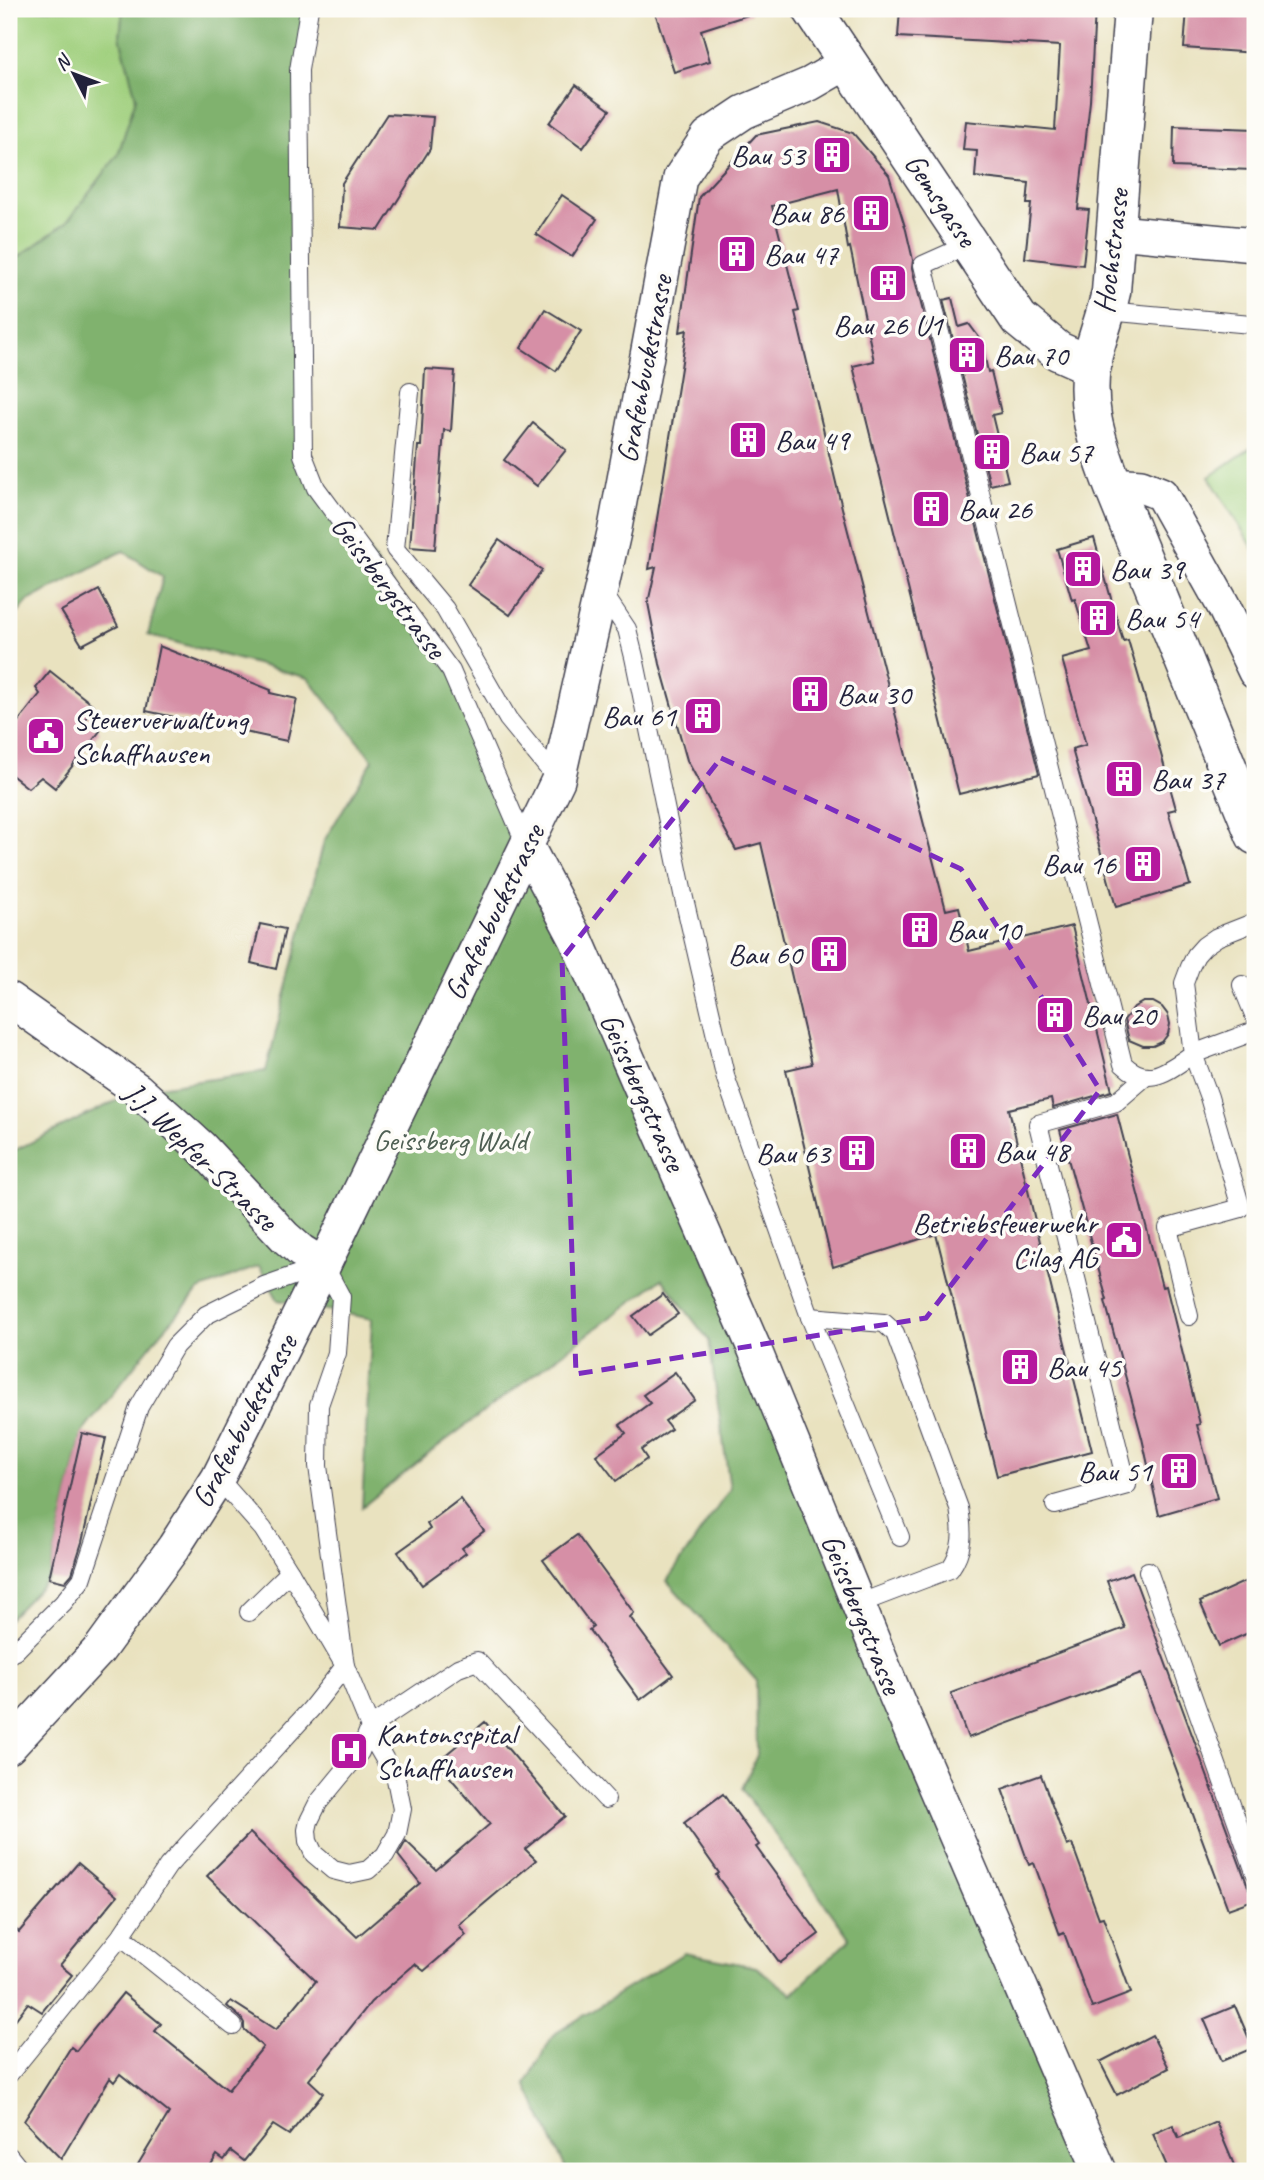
<svg xmlns="http://www.w3.org/2000/svg" width="1264" height="2180" viewBox="0 0 1264 2180" font-family="Caveat,sans-serif">
  <style>
    .green { fill: #a1d07f; stroke: #62795d; stroke-width: 2 }
    .forest { fill: #80b26e; stroke: #516a54; stroke-width: 2 }
    .building { fill: #d68fa6 }
    .lines { fill: none; stroke-linecap: round; stroke-linejoin: round }
    .service-casing { stroke: #403f4f; stroke-width: 20 }
    .minor-casing { stroke: #403f4f; stroke-width: 36 }
    .tertiary-casing { stroke: #403f4f; stroke-width: 41 }
    .service { stroke: #fff; stroke-width: 18 }
    .minor { stroke: #fff; stroke-width: 33 }
    .tertiary { stroke: #fff; stroke-width: 38 }
    .marked { fill: none; stroke: #7b2cbf; stroke-width: 5; stroke-dasharray: 14 9; stroke-linejoin: round }
    .labels { text-anchor: middle; dominant-baseline: central; stroke-width: 7; stroke-linejoin: round; paint-order: stroke }
    .poi-label { font-size: 30px; fill: #22223b; stroke: #fdfcf7; text-anchor: start }
    .street-label { font-size: 30px; fill: #22223b; stroke: #fdfcf7 }
    .park-label { font-size: 30px; fill: #4e5f53; stroke: #fdfcf7 }
  </style>
  <rect width="100%" height="100%" fill="#fdfcf7"/>
  <filter id="ink" filterUnits="userSpaceOnUse"><feTurbulence type="fractalNoise" baseFrequency=".0143" numOctaves="2"/><feDisplacementMap in="SourceGraphic" scale="14" xChannelSelector="R" yChannelSelector="G"/><feConvolveMatrix kernelMatrix="1 2 1 2 8 2 1 2 1" color-interpolation-filters="sRGB"/></filter>
  <filter id="wash" filterUnits="userSpaceOnUse"><feTurbulence type="fractalNoise" baseFrequency=".00686" numOctaves="4" result="noise"/><feDisplacementMap in="SourceGraphic" scale="28" xChannelSelector="R" yChannelSelector="G"/><feGaussianBlur stdDeviation="1.57" result="paint"/><feColorMatrix in="noise" values="0 0 0 0 0 0 0 0 0 0 0 0 0 0 0 0 0 1.4 0 .05"/><feComposite in="paint" operator="in"/></filter>
  <g filter="url(#wash)">
    <rect width="100%" height="100%" fill="#e9e2bf"/>
    <!-- green -->
    <g class="green">
      <path d="M9 9H123L120 36 136 98 118 155 67 222 9 264Z"/>
      <path d="M1255 445V551L1209 477Z"/>
    </g>
    <!-- forest -->
    <path class="forest" d="M123 9H309L299 70 303 455 451 671 1100 2171H567L526 2084 553 2035 684 1953 756 1967 792 1994 850 1939 742 1789 757 1755 756 1680 667 1581 730 1489 709 1341 662 1279 437 1447 362 1507 372 1319 278 1300 259 1266 199 1290 154 1341 82 1433 49 1578 9 1619V1153L138 1090 266 1071 324 841 373 760 308 678 148 635 163 577 123 551 28 601 9 624V264L67 222 118 155 136 98 120 36Z"/>
    <g id="blocks">
      <!-- building -->
      <g class="building">
        <path d="M654 9H751V14L701 30 710 61 674 72Z"/>
        <path d="M900 9H1095L1090 101 1078 209 1089 210 1083 265 1025 258 1031 204H1027L1029 183 975 177 977 151 963 150 966 121 1055 130 1060 46 898 37Z"/>
        <path d="M1187 9 1255 10V53L1184 48Z"/>
        <path d="M576 85 610 110 583 148 549 123Z"/>
        <path d="M387 114 433 117 430 149 379 230 340 227 342 183Z"/>
        <path d="M819 122 853 133 889 175 906 230 913 260 912 268 1039 774 959 794 853 366 874 361 850 247 848 248 838 189 772 206 799 311 795 312 842 508 946 910 959 907 969 951 1072 926 1112 1091 1053 1108 1051 1099 1009 1109 1044 1259 1092 1451 997 1476 936 1234 833 1267 786 1070 812 1064 761 843 736 850 687 760 660 664 648 603 656 567 649 569 687 330 680 332 699 197 756 135Z"/>
        <path d="M1174 126 1255 129 1253 170 1173 167Z"/>
        <path d="M562 195 597 219 572 257 536 234Z"/>
        <path d="M952 298 959 327 969 324 981 340 988 372 991 371 1001 413 992 415 1008 481 990 485 943 300Z"/>
        <path d="M545 309 581 331 556 371 521 348Z"/>
        <path d="M425 369 455 371 451 431 444 430 435 549 410 547 418 446H421Z"/>
        <path d="M533 423 566 450 537 486 504 460Z"/>
        <path d="M1094 538 1123 641 1128 640 1156 736 1176 809 1168 811 1190 885 1116 907 1072 749 1086 745 1062 659 1091 651 1075 599 1072 600 1057 549Z"/>
        <path d="M499 540 542 570 510 615 468 585Z"/>
        <path d="M99 590 118 626 82 645 61 611Z"/>
        <path d="M159 646 271 690 270 693 297 699 287 741 146 711Z"/>
        <path d="M50 671 93 705 85 721 100 731 55 788 41 777 28 788 9 773V733L40 694 36 688Z"/>
        <path d="M260 924 285 929 276 969 251 963Z"/>
        <path d="M1143 1002H1153L1162 1007 1168 1015 1170 1024 1168 1034 1162 1042 1153 1046H1143L1129 1040 1124 1020 1134 1007Z"/>
        <path d="M1117 1114 1162 1287 1166 1286 1200 1424 1197 1425 1217 1498 1159 1515 1142 1438 1105 1301 1107 1300 1060 1130Z"/>
        <path d="M663 1294 678 1314 648 1335 633 1316Z"/>
        <path d="M675 1372 695 1400 665 1421 671 1429 641 1450 647 1459 616 1481 596 1455 626 1433 620 1425 650 1403 643 1395Z"/>
        <path d="M82 1433 106 1438 82 1542 72 1574 65 1582 49 1578Z"/>
        <path d="M460 1499 484 1531 462 1548 466 1553 422 1585 398 1552 430 1529 427 1524Z"/>
        <path d="M577 1535 634 1613 630 1617 673 1675 640 1700 589 1630 593 1627 543 1560Z"/>
        <path d="M1132 1572 1253 1900 1228 1909 1141 1674 968 1738 951 1693 1125 1628 1107 1581Z"/>
        <path d="M1255 1577V1630L1219 1646 1200 1602Z"/>
        <path d="M485 1722 565 1816 525 1849 536 1860 459 1925 466 1935 424 1971 415 1964 371 2002 309 2080 323 2093 289 2135 273 2125 244 2161 231 2151 224 2160 217 2155 207 2171H134L169 2113 120 2074 114 2082 110 2078 61 2159 24 2121 71 2047 76 2051 123 1993 161 2024 155 2031 228 2090 263 2047 244 2029V2023L241 2018 227 2006 231 2001 276 2030 316 1981 207 1876 250 1833 357 1937 420 1883 398 1855 406 1841 436 1870 490 1824 437 1762Z"/>
        <path d="M1041 1775 1067 1846 1072 1844 1099 1918 1103 1917 1131 1993 1092 2008 1064 1933 1060 1935 1034 1863 1029 1865 1002 1789Z"/>
        <path d="M723 1794 759 1845 756 1847 819 1934 780 1963 716 1875 719 1873 684 1823Z"/>
        <path d="M78 1863 117 1896 60 1965 72 1975 42 2012 28 2003 9 2028V1924L19 1932Z"/>
        <path d="M1235 2006 1253 2048 1222 2061 1204 2019Z"/>
        <path d="M1152 2035 1169 2068 1117 2095 1100 2062Z"/>
        <path d="M1216 2122 1234 2165 1219 2171H1169L1153 2134 1173 2125 1179 2138Z"/>
      </g>
    </g>
  </g>
  <g filter="url(#ink)">
    <use href="#blocks" fill-opacity="0" stroke="#403f4f" stroke-width="2"/>
    <g class="lines">
      <!-- service casing -->
      <g class="service-casing">
        <g id="service">
          <path d="M309 9 299 70 303 455 316 488 451 671 526 845"/>
          <path d="M970 244 923 265 1123 1064C1149 1089 1168 1070 1193 1054L1184 983 1190 967 1196 955 1204 946 1217 937 1255 922"/>
          <path d="M1107 311 1251 324"/>
          <path d="M410 392 395 549 445 609 508 719 558 780"/>
          <path d="M601 590 627 629 634 657 683 894 726 1079 810 1317 900 1537"/>
          <path d="M1242 985 1255 1017"/>
          <path d="M1189 1316 1168 1228 1241 1208 1209 1097 1193 1054 1255 1031"/>
          <path d="M810 1317 884 1323 895 1333 959 1508C963 1532 964 1549 950 1569L858 1604"/>
          <path d="M218 1478 263 1529 290 1572 345 1666 370 1727 377 1746 396 1779 402 1809 397 1834 385 1855 368 1870 349 1874 333 1870 314 1854 308 1841 307 1830 309 1821 318 1803 360 1752 370 1727 458 1668 477 1661 606 1799"/>
          <path d="M1055 1505 1127 1485 1038 1124 1116 1102 1145 1077"/>
          <path d="M1148 1571 1255 1872"/>
          <path d="M249 1612 290 1572"/>
          <path d="M9 1654 15 1651 63 1603 82 1579 139 1407 175 1346 206 1315 264 1286 324 1265 341 1297 337 1353 319 1405 318 1466 345 1666 311 1709 168 1866 121 1936 9 2074"/>
          <path d="M121 1936 233 2026"/>
          <path d="M9 2156 21 2171"/>
        </g>
      </g>
      <!-- minor casing -->
      <g class="minor-casing">
        <g id="minor">
          <path d="M1117 232 1255 245"/>
          <path d="M1114 488 1127 485 1141 486 1161 494 1223 605 1255 672"/>
          <path d="M527 846 576 939 754 1348 896 1697 1100 2171"/>
          <path d="M9 999 138 1090 201 1147 285 1237 301 1251 324 1265"/>
          <path d="M9 1747 99 1650 174 1547 218 1478 324 1265 558 780 615 528 680 178 708 136 744 112 810 84 848 62"/>
        </g>
      </g>
      <!-- tertiary casing -->
      <g class="tertiary-casing">
        <g id="tertiary">
          <path d="M812 9 1019 319 1058 351 1092 366"/>
          <path d="M1133 9 1111 292C1107 310 1101 327 1096 344 1080 396 1096 441 1114 488L1255 835"/>
        </g>
      </g>
      <!-- service -->
      <use href="#service" class="service"/>
      <!-- minor -->
      <use href="#minor" class="minor"/>
      <!-- tertiary -->
      <use href="#tertiary" class="tertiary"/>
    </g>
  </g>
  <!-- marked area -->
  <path class="marked" d="M721 758 961 869 1100 1090 926 1318 576 1374 562 959Z"/>
  <!-- icons -->
  <defs>
    <g id="building-square" transform="scale(2.0125)"><rect x="-9" y="-9" width="18" height="18" rx="4" fill="#b5179e" stroke="#fdfcf7"/><path d="M-4-6H4V6H1V3H-1V6H-4ZM-2.5-4.3h1.7v1.8h-1.7ZM.8-4.3h1.7v1.8H.8ZM-2.5-1h1.7V.8h-1.7ZM.8-1h1.7V.8H.8Z" fill="#fff"/></g>
    <g id="civic-square" transform="scale(2.0125)"><rect x="-9" y="-9" width="18" height="18" rx="4" fill="#b5179e" stroke="#fdfcf7"/><path d="M-.6-6.5H3V-4.5H.6V-3L4-1V1h2V6H-6V1h2V-1L-.6-3ZM-1.2 2.5V6h2.4V2.5Z" fill="#fff"/></g>
    <g id="hospital-square" transform="scale(2.0125)"><rect x="-9" y="-9" width="18" height="18" rx="4" fill="#b5179e" stroke="#fdfcf7"/><path d="M-5-5h3v3.5h4V-5h3V5h-3V1.5h-4V5h-3Z" fill="#fff"/></g>
  </defs>
  <g fill-rule="evenodd">
    <use href="#building-square" x="832" y="155"/>
    <use href="#building-square" x="871" y="213"/>
    <use href="#building-square" x="737" y="254"/>
    <use href="#building-square" x="888" y="283"/>
    <use href="#building-square" x="967" y="355"/>
    <use href="#building-square" x="748" y="440"/>
    <use href="#building-square" x="992" y="452"/>
    <use href="#building-square" x="931" y="509"/>
    <use href="#building-square" x="1083" y="569"/>
    <use href="#building-square" x="1098" y="618"/>
    <use href="#building-square" x="810" y="694"/>
    <use href="#building-square" x="703" y="716"/>
    <use href="#civic-square" x="46" y="736"/>
    <use href="#building-square" x="1124" y="779"/>
    <use href="#building-square" x="1143" y="864"/>
    <use href="#building-square" x="920" y="930"/>
    <use href="#building-square" x="829" y="954"/>
    <use href="#building-square" x="1055" y="1015"/>
    <use href="#building-square" x="968" y="1151"/>
    <use href="#building-square" x="857" y="1153"/>
    <use href="#civic-square" x="1124" y="1240"/>
    <use href="#building-square" x="1020" y="1367"/>
    <use href="#building-square" x="1179" y="1471"/>
    <use href="#hospital-square" x="349" y="1751"/>
  </g>
  <g class="labels">
    <!-- poi labels -->
    <g class="poi-label">
      <text x="805" y="155" text-anchor="end">Bau 53</text>
      <text x="844" y="213" text-anchor="end">Bau 86</text>
      <text x="764" y="254">Bau 47</text>
      <text x="888" y="325" text-anchor="middle">Bau 26 U1</text>
      <text x="994" y="355">Bau 70</text>
      <text x="775" y="440">Bau 49</text>
      <text x="1019" y="452">Bau 57</text>
      <text x="958" y="509">Bau 26</text>
      <text x="1110" y="569">Bau 39</text>
      <text x="1125" y="618">Bau 54</text>
      <text x="837" y="694">Bau 30</text>
      <text x="676" y="716" text-anchor="end">Bau 61</text>
      <text x="73" y="719">Steuerverwaltung<tspan x="73" dy="34">Schaffhausen</tspan></text>
      <text x="1151" y="779">Bau 37</text>
      <text x="1116" y="864" text-anchor="end">Bau 16</text>
      <text x="947" y="930">Bau 10</text>
      <text x="802" y="954" text-anchor="end">Bau 60</text>
      <text x="1082" y="1015">Bau 20</text>
      <text x="995" y="1151">Bau 48</text>
      <text x="830" y="1153" text-anchor="end">Bau 63</text>
      <text x="1097" y="1223" text-anchor="end">Betriebsfeuerwehr<tspan x="1097" dy="34">Cilag AG</tspan></text>
      <text x="1047" y="1367">Bau 45</text>
      <text x="1152" y="1471" text-anchor="end">Bau 51</text>
      <text x="376" y="1734">Kantonsspital<tspan x="376" dy="34">Schaffhausen</tspan></text>
    </g>
    <!-- street labels -->
    <g class="street-label">
      <text transform="translate(941 200) rotate(56)">Gemsgasse</text>
      <text transform="translate(1111 251) rotate(-83)">Hochstrasse</text>
      <text transform="translate(644 369) rotate(-79)">Grafenbuckstrasse</text>
      <text transform="translate(389 587) rotate(53)">Geissbergstrasse</text>
      <text transform="translate(494 912) rotate(-64)">Grafenbuckstrasse</text>
      <text transform="translate(643 1092) rotate(66)">Geissbergstrasse</text>
      <text transform="translate(201 1156) rotate(44)">J.J. Wepfer-Strasse</text>
      <text transform="translate(244 1421) rotate(-62)">Grafenbuckstrasse</text>
      <text transform="translate(862 1614) rotate(68)">Geissbergstrasse</text>
    </g>
    <!-- park labels -->
    <g class="park-label">
      <text x="450" y="1140">Geissberg Wald</text>
    </g>
  </g>
  <!-- margin -->
  <rect width="1264" height="2180" fill="none" stroke="#fdfcf7" stroke-width="35"/>
  <!-- north arrow -->
  <g transform="translate(74 74) rotate(312)" stroke="#fdfcf7" stroke-width="5" paint-order="stroke">
  <path d="M0-5L12 26L0 18L-12 26Z" fill="#22223b"/>
  <text y="-10" font-size="19" font-weight="bold" text-anchor="middle" fill="#22223b">N</text>
  </g>
</svg>
